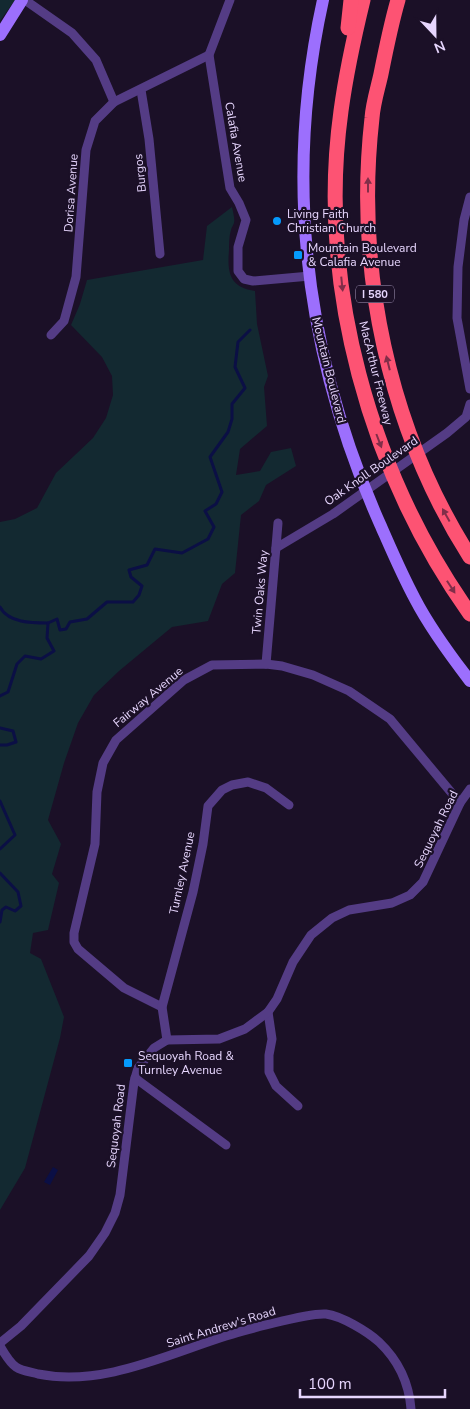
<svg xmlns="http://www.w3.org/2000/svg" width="470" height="1409" viewBox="0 0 470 1409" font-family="'Nunito Sans',sans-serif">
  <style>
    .green { fill: #132931 }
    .water { fill: #0b0f45 }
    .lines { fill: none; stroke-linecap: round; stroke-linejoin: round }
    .stream { stroke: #0b0f45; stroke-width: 3 }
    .street { stroke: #543c85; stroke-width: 9 }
    .secondary { stroke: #9c6ffd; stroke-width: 12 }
    .highway { stroke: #fd5373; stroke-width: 15 }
    .oneway { fill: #812e49 }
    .poi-dot { fill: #059afc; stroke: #1b1027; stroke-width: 2 }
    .labels { text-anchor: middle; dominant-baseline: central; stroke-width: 4.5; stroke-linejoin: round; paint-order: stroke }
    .shield { fill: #1b1027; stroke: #aa9bbe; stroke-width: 1 }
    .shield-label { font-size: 11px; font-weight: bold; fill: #e7d6fe }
    .street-label { font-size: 12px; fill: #e7d6fe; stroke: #1b1027 }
    .poi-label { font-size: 12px; fill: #e7d6fe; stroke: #1b1027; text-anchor: start }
  </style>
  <rect width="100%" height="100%" fill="#1b1027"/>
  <!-- green -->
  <g class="green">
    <path d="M0 0H15L0 21Z"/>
    <path d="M232 207C233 212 235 219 234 223 233 226 231 228 231 230 229 236 229 244 229 250 227 274 230 287 255 291L257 324 268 376 264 387 267 426 240 449 236 475 260 471 271 452 291 448 296 466 266 485 259 501 241 515 235 573 222 584 208 621 172 627 119 671 94 695 78 723 64 763 48 820 61 844 52 874 59 883 48 930 33 933 30 953 41 959 64 1017 60 1038 25 1168 0 1210V522L15 519 37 508 56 473 93 438 106 418 113 395 112 376 102 357 71 325 80 304 87 280 203 260 207 226Z"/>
  </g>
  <!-- water -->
  <path class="water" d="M53 1167 58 1170 50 1185 44 1182Z"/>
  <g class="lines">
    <!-- stream -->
    <g class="stream">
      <path d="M0 607C8 623 32 623 48 623"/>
      <path d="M0 696 8 692 17 664 25 656 41 659 54 651 47 638 48 623 57 619 60 630 66 629 70 622 87 619 107 602H133L139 595 142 586 131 577 129 570 147 565 155 549 182 553 208 539 214 527 205 511 216 504 222 492 210 457 228 432 232 419V404L245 388 235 367 238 342 250 330"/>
      <path d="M0 728 13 731 16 742 7 745H0"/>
      <path d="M0 801 15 835 0 849"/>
      <path d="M0 873 18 892 21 906 15 911 6 907 2 910 0 922"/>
    </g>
    <!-- street -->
    <g class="street">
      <path d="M25 0 72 33 96 60 114 102"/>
      <path d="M230 0 209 55 230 188 239 203 246 220 238 247V271L244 279 253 281 310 276"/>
      <path d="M141 90 149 139 160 254"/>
      <path d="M470 197 464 220 458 267 457 318 470 389"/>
      <path d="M51 335 64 321 76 277 86 150 95 121 114 102 209 55"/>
      <path d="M276 548 333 514 447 433 466 417 470 404"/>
      <path d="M266 664 278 523"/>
      <path d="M162 1007 124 988 78 949 74 942V933L95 844 97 792 103 763 116 740 184 680 212 665 266 664 282 666 313 675 349 691 390 719 460 803"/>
      <path d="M268 1012 272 1039 269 1055V1072L276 1086 298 1106"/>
      <path d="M167 1040 162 1007 193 892 203 844 208 806 222 790 232 785 248 782 266 788 289 805"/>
      <path d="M135 1078 226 1145"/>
      <path d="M0 1343 21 1326 89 1256 105 1233 115 1213 120 1195 134 1082 138 1068 154 1048 167 1040 219 1039 245 1029 268 1012 277 999 293 962 311 935 332 918 349 910 392 903 410 895 423 882 460 803 470 789"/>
      <path d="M0 1346C4 1353 10 1363 16 1367 22 1371 31 1372 38 1374 102 1387 166 1355 226 1336 241 1331 258 1327 274 1323 286 1320 314 1313 326 1314 342 1316 368 1332 379 1342 398 1360 409 1383 411 1409"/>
    </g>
    <!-- secondary -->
    <g class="secondary">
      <path d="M323 0C283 181 305 355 380 524 391 549 402 575 415 599 430 628 450 655 470 681"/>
      <path d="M0 35 22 0"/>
    </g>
    <!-- highway -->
    <g class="highway">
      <path d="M363 0C354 37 346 74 341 111 317 284 370 473 470 614"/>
      <path d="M398 0C391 24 386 49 381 74 378 88 373 103 372 118 355 269 388 428 470 557"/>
      <path d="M348 28 351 0"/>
    </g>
  </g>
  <!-- one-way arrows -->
  <defs><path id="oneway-solid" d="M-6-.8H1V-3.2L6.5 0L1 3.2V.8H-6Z" transform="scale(1.25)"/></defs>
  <g class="oneway">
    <use href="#oneway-solid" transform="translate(368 185) rotate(-90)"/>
    <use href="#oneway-solid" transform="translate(342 284) rotate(84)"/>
    <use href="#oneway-solid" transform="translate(388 363) rotate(-104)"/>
    <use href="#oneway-solid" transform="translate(379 441) rotate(69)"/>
    <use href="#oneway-solid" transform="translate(446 515) rotate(-119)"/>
    <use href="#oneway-solid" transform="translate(451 587) rotate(57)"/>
  </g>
  <!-- markers -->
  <g class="poi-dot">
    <circle cx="277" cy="221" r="5"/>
    <rect x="293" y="250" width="10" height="10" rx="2.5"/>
    <rect x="123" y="1058" width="10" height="10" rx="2.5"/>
  </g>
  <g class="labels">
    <!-- shield labels -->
    <rect class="shield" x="356" y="285.5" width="38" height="17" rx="4"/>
    <g class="shield-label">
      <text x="375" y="294">I 580</text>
    </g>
    <!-- street labels -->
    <g class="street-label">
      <text transform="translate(236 142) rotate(80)">Calafia Avenue</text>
      <text transform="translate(140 173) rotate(-96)">Burgos</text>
      <text transform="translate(71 193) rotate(-86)">Dorisa Avenue</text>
      <text transform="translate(329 370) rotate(76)">Mountain Boulevard</text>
      <text transform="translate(376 373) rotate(76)">MacArthur Freeway</text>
      <text transform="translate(371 471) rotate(-35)">Oak Knoll Boulevard</text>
      <text transform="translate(260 592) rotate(-85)">Twin Oaks Way</text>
      <text transform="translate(148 697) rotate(-40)">Fairway Avenue</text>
      <text transform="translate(436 829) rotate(-64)">Sequoyah Road</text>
      <text transform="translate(182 873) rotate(-78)">Turnley Avenue</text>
      <text transform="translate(116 1126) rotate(-83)">Sequoyah Road</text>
      <text transform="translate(221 1327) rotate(-17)">Saint Andrew's Road</text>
    </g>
    <!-- poi labels -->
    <g class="poi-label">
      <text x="287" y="214">Living Faith<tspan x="287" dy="14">Christian Church</tspan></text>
      <text x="308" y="248">Mountain Boulevard<tspan x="308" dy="14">&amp; Calafia Avenue</tspan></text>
      <text x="138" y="1056">Sequoyah Road &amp;<tspan x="138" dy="14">Turnley Avenue</tspan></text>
    </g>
  </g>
  <!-- north arrow -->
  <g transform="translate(435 35) rotate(158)" stroke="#1b1027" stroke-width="4" paint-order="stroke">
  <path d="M0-4L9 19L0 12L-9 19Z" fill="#e7d6fe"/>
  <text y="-8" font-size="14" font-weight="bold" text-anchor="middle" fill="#e7d6fe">N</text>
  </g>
  <!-- scale -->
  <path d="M300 1389v8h145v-8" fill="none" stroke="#e7d6fe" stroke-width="2.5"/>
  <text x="308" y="1389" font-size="15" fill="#e7d6fe" stroke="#1b1027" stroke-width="4" paint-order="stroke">100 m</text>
</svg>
